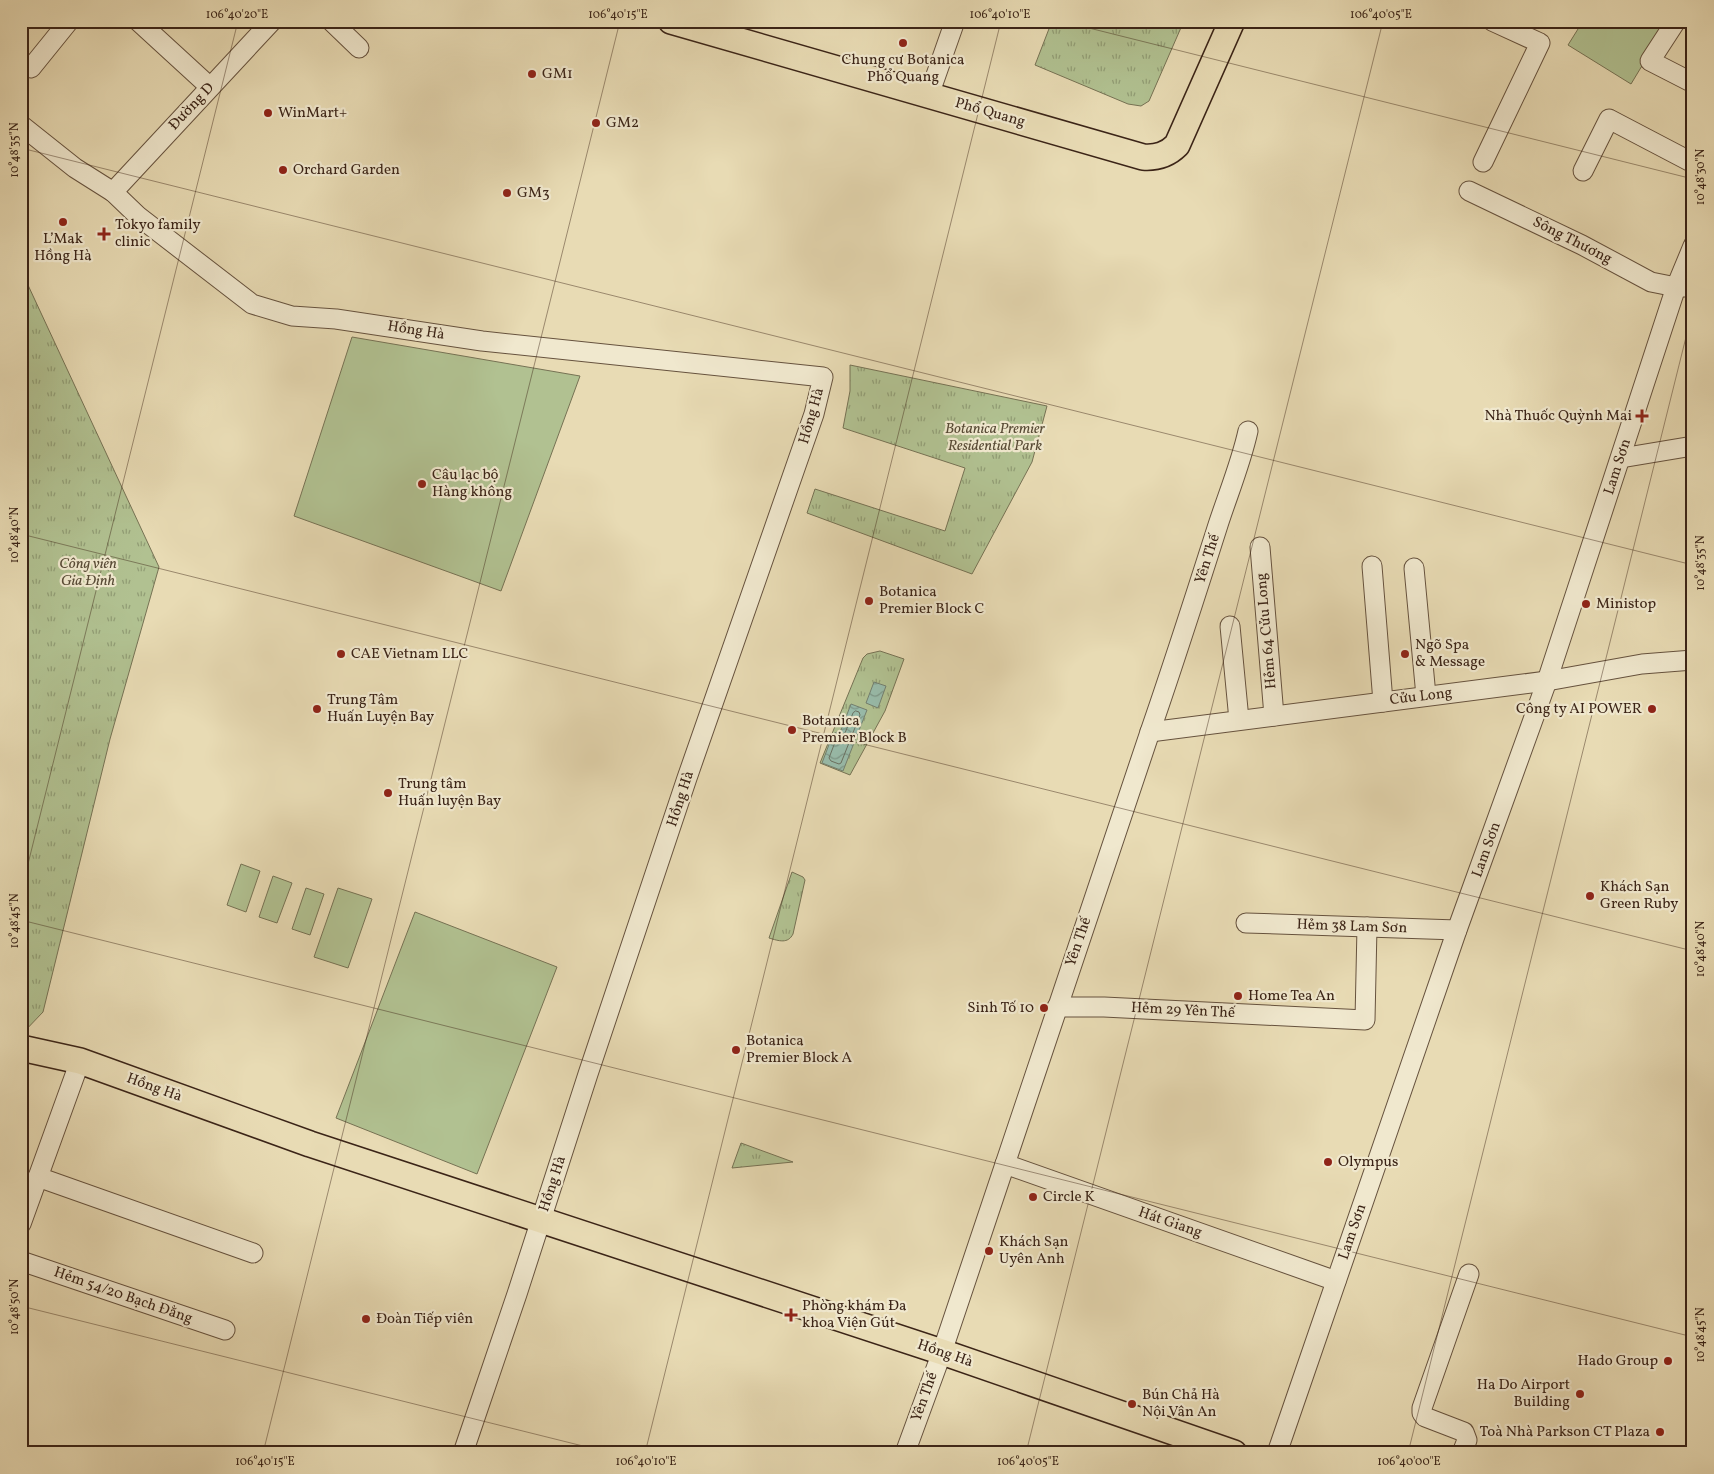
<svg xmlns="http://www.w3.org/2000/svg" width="1714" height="1474" viewBox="0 0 1714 1474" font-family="Vollkorn,serif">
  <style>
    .grass { fill: url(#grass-tufts); stroke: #767254 }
    .garden { fill: #b1c191; stroke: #767254 }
    .water { fill: url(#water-waves); stroke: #737f6f }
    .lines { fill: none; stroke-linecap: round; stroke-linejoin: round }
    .shore { stroke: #6a7060; stroke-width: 1 }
    .minor-casing { stroke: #66523e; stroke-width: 21 }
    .major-casing { stroke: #3b2417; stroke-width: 28 }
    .minor { stroke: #f0e8ce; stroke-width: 19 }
    .major { stroke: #e8dbb4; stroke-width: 25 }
    .ticks { fill: none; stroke: #3b2417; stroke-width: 1; stroke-opacity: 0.45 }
    .poi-dot { fill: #8f2418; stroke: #f0e8ce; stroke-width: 2 }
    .labels { text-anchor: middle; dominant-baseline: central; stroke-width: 4.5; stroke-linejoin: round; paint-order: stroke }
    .poi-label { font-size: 15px; fill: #3b2417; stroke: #f0e8ce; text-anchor: start }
    .street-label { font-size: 15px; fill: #3b2417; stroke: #f0e8ce }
    .park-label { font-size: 15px; font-style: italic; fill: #584b36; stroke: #f0e8ce }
    .neatline { fill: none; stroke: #3b2417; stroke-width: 2 }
    .ticks-label { font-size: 12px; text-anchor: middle; fill: #3b2417 }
  </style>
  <defs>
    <pattern id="grass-tufts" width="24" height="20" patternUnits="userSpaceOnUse" patternTransform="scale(1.25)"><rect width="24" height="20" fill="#b1c191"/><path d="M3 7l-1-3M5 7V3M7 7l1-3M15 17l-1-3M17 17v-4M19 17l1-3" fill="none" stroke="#919d75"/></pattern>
    <pattern id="water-waves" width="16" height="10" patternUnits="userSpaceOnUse" patternTransform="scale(1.25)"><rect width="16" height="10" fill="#98bbaa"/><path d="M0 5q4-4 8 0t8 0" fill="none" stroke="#7d9889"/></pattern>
  </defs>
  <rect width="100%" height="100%" fill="#e8dbb4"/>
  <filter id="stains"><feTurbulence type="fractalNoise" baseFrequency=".004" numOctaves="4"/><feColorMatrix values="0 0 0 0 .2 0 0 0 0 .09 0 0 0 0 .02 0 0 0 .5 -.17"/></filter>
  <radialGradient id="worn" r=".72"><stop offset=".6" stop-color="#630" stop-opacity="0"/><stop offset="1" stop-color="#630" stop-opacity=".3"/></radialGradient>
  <!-- grass -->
  <g class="grass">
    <path d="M1052 21H1180L1183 23 1149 101 1141 106 1128 104 1035 65Z"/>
    <path d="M21 270 159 567 110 739 43 1012 21 1035Z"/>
    <path d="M850 365 1047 406 1032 462 972 574 807 513 815 489 945 531 965 468 843 428 850 391Z"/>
    <path d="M880 651 904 659 885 711 850 775 820 763 863 658 867 654Z"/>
    <path d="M792 872 803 877 805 880 793 934C788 944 779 941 769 938Z"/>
    <path d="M741 1143 793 1162 732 1168Z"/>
  </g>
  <!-- garden -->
  <g class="garden">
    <path d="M1583 21H1669L1631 84 1568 45Z"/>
    <path d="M352 337 580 376 501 591 294 516Z"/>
    <path d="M241 864 260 871 246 912 227 905Z"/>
    <path d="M273 876 292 883 277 923 259 917Z"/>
    <path d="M306 888 324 894 310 935 292 929Z"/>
    <path d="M338 888 372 899 348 968 314 957Z"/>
    <path d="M415 912 557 967 477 1174 336 1118Z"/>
  </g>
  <!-- water -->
  <g class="water">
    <path d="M874 682 886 686 878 708 866 703Z"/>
    <path d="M851 704 867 710 843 771 822 763 833 734 841 730Z"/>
  </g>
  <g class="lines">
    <!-- shore -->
    <path class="shore" d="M856 711 859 712 860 715 841 763 839 764 831 761 829 758 837 737 845 733 853 713Z"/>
    <!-- minor casing -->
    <g class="minor-casing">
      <g id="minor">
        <path d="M138 21 210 87"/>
        <path d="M331 21 359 48"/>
        <path d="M1676 21 1650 61 1693 83"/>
        <path d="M31 68 69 21"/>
        <path d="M929 95 955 21"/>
        <path d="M21 125 75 168 113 192 138 216 252 304 292 316 336 319 482 341 823 377 814 414 687 778 588 1074 517 1294 463 1453"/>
        <path d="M1483 162 1540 43 1492 21"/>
        <path d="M1583 171 1609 119 1693 163"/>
        <path d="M1469 191 1582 245 1651 282 1676 287H1693"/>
        <path d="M113 192 272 21"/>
        <path d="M1621 458 1693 446"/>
        <path d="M1260 547 1274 716"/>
        <path d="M1372 566 1383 702"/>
        <path d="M1414 568 1426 696"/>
        <path d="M1230 626 1239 720"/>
        <path d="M1150 732 1547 681 1642 664 1693 660"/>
        <path d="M1246 923 1457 930"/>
        <path d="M1057 1007H1104L1365 1020 1367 927"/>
        <path d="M1005 1164 1336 1281"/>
        <path d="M38 1177 253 1253"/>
        <path d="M21 1224 80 1061"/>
        <path d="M21 1261 225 1330"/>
        <path d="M905 1453 942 1352 1150 732C1174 663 1196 594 1218 525 1228 494 1241 463 1248 431"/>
        <path d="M1277 1453 1457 930 1547 681 1676 287 1693 246"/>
        <path d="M1462 1453 1467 1440 1464 1432 1425 1417 1422 1413V1408L1469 1274"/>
      </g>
    </g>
    <!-- major casing -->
    <g class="major-casing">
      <g id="major">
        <path d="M671 21 1143 157C1157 158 1167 155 1177 145L1232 21"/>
        <path d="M21 1048 80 1061 310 1144 942 1352 1234 1453"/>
      </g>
    </g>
    <!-- minor -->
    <use href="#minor" class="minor"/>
    <!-- major -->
    <use href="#major" class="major"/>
  </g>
  <!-- ticks -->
  <path class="ticks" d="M1061 21 1693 179M21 148 1693 565M21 534 1693 951M21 892 238 21M21 920 1693 1337M21 1306 611 1453M263 1453 620 21M645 1453 1001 21M1026 1453 1383 21M1408 1453 1693 309"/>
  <!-- markers -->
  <g class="poi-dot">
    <circle cx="903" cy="43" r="5"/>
    <circle cx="532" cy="74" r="5"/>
    <circle cx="268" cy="113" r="5"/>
    <circle cx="596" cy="123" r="5"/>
    <circle cx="283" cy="170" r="5"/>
    <circle cx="507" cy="193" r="5"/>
    <circle cx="63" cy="222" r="5"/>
    <path d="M101.5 226.5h5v5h5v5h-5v5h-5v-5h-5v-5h5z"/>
    <path d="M1639.5 408.5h5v5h5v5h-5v5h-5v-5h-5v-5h5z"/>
    <circle cx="422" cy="484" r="5"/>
    <circle cx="869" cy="601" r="5"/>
    <circle cx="1586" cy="604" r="5"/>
    <circle cx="341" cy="654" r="5"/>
    <circle cx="1405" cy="654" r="5"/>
    <circle cx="317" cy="709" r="5"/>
    <circle cx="1652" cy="709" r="5"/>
    <circle cx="792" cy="730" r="5"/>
    <circle cx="388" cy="793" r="5"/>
    <circle cx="1590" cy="896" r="5"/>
    <circle cx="1238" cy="996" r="5"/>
    <circle cx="1044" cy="1008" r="5"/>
    <circle cx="736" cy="1050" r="5"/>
    <circle cx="1328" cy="1162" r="5"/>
    <circle cx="1033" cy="1197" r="5"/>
    <circle cx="989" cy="1251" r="5"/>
    <path d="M788.5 1307.5h5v5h5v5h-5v5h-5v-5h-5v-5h5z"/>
    <circle cx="366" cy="1319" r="5"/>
    <circle cx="1668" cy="1361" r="5"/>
    <circle cx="1580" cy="1394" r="5"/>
    <circle cx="1132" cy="1404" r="5"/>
    <circle cx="1660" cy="1432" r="5"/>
  </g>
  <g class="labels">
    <!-- poi labels -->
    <g class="poi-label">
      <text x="903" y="60" text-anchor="middle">Chung cư Botanica<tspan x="903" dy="17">Phổ Quang</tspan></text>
      <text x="542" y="74">GM1</text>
      <text x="278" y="113">WinMart+</text>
      <text x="606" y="123">GM2</text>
      <text x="293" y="170">Orchard Garden</text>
      <text x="517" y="193">GM3</text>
      <text x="115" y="225">Tokyo family<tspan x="115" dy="17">clinic</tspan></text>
      <text x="63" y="239" text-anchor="middle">L’Mak<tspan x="63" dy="17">Hồng Hà</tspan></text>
      <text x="1632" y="416" text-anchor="end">Nhà Thuốc Quỳnh Mai</text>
      <text x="432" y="475">Câu lạc bộ<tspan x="432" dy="17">Hàng không</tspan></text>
      <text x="879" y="592">Botanica<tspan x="879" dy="17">Premier Block C</tspan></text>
      <text x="1596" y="604">Ministop</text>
      <text x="1415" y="645">Ngõ Spa<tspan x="1415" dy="17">&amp; Message</tspan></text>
      <text x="351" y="654">CAE Vietnam LLC</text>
      <text x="327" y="700">Trung Tâm<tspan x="327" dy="17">Huấn Luyện Bay</tspan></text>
      <text x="1642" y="709" text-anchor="end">Công ty AI POWER</text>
      <text x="802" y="721">Botanica<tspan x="802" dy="17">Premier Block B</tspan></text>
      <text x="398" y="784">Trung tâm<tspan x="398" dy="17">Huấn luyện Bay</tspan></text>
      <text x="1600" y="887">Khách Sạn<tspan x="1600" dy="17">Green Ruby</tspan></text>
      <text x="1248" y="996">Home Tea An</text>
      <text x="1034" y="1008" text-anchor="end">Sinh Tố 10</text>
      <text x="746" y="1041">Botanica<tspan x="746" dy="17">Premier Block A</tspan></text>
      <text x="1338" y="1162">Olympus</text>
      <text x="1043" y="1197">Circle K</text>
      <text x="999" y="1242">Khách Sạn<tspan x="999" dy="17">Uyên Anh</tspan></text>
      <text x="802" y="1306">Phòng khám Đa<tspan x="802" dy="17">khoa Viện Gút</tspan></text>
      <text x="376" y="1319">Đoàn Tiếp viên</text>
      <text x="1658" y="1361" text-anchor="end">Hado Group</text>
      <text x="1570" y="1385" text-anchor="end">Ha Do Airport<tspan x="1570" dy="17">Building</tspan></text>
      <text x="1142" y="1395">Bún Chả Hà<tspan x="1142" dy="17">Nội Vân An</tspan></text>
      <text x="1650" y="1432" text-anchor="end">Toà Nhà Parkson CT Plaza</text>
    </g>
    <!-- street labels -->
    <g class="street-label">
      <text transform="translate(192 107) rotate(-47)">Đường D</text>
      <text transform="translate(990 113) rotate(16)">Phổ Quang</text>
      <text transform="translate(1572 241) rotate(27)">Sông Thương</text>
      <text transform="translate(416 331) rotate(9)">Hồng Hà</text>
      <text transform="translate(812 416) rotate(-74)">Hồng Hà</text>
      <text transform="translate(1618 467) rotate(-72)">Lam Sơn</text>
      <text transform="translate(1208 559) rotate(-72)">Yên Thế</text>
      <text transform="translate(1267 631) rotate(-95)">Hẻm 64 Cửu Long</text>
      <text transform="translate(1421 697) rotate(-7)">Cửu Long</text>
      <text transform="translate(681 799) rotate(-72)">Hồng Hà</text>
      <text transform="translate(1487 850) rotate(-70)">Lam Sơn</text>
      <text transform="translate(1352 927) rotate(2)">Hẻm 38 Lam Sơn</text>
      <text transform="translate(1079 942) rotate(-71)">Yên Thế</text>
      <text transform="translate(1183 1011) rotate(3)">Hẻm 29 Yên Thế</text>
      <text transform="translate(154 1088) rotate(20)">Hồng Hà</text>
      <text transform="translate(553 1184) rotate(-72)">Hồng Hà</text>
      <text transform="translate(1170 1223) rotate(19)">Hát Giang</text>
      <text transform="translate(1353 1232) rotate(-71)">Lam Sơn</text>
      <text transform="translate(123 1296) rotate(19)">Hẻm 54/20 Bạch Đằng</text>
      <text transform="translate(945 1354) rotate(19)">Hồng Hà</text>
      <text transform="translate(925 1397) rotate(-70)">Yên Thế</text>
    </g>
    <!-- park labels -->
    <g class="park-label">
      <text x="995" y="429">Botanica Premier<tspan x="995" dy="17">Residential Park</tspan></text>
      <text x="88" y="564">Công viên<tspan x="88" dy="17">Gia Định</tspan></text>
    </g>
  </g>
  <!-- margin -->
  <rect width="1714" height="1474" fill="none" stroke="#e8dbb4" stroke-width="55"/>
  <rect x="28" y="28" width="1658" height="1418" class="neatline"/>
  <g class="ticks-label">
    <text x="237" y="18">106°40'20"E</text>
    <text x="618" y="18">106°40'15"E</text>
    <text x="1000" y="18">106°40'10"E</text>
    <text x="1381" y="18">106°40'05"E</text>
    <text transform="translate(14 150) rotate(-90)" y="4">10°48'35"N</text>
    <text transform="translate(1700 177) rotate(-90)" y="4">10°48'30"N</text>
    <text transform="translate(14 535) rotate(-90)" y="4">10°48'40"N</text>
    <text transform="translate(1700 563) rotate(-90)" y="4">10°48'35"N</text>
    <text transform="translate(14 921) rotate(-90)" y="4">10°48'45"N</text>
    <text transform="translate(1700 949) rotate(-90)" y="4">10°48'40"N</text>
    <text transform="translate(14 1307) rotate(-90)" y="4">10°48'50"N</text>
    <text transform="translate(1700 1335) rotate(-90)" y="4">10°48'45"N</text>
    <text x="265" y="1465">106°40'15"E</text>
    <text x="646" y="1465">106°40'10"E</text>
    <text x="1028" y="1465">106°40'05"E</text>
    <text x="1409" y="1465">106°40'00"E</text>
  </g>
  <rect width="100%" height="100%" filter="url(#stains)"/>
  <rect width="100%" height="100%" fill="url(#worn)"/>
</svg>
